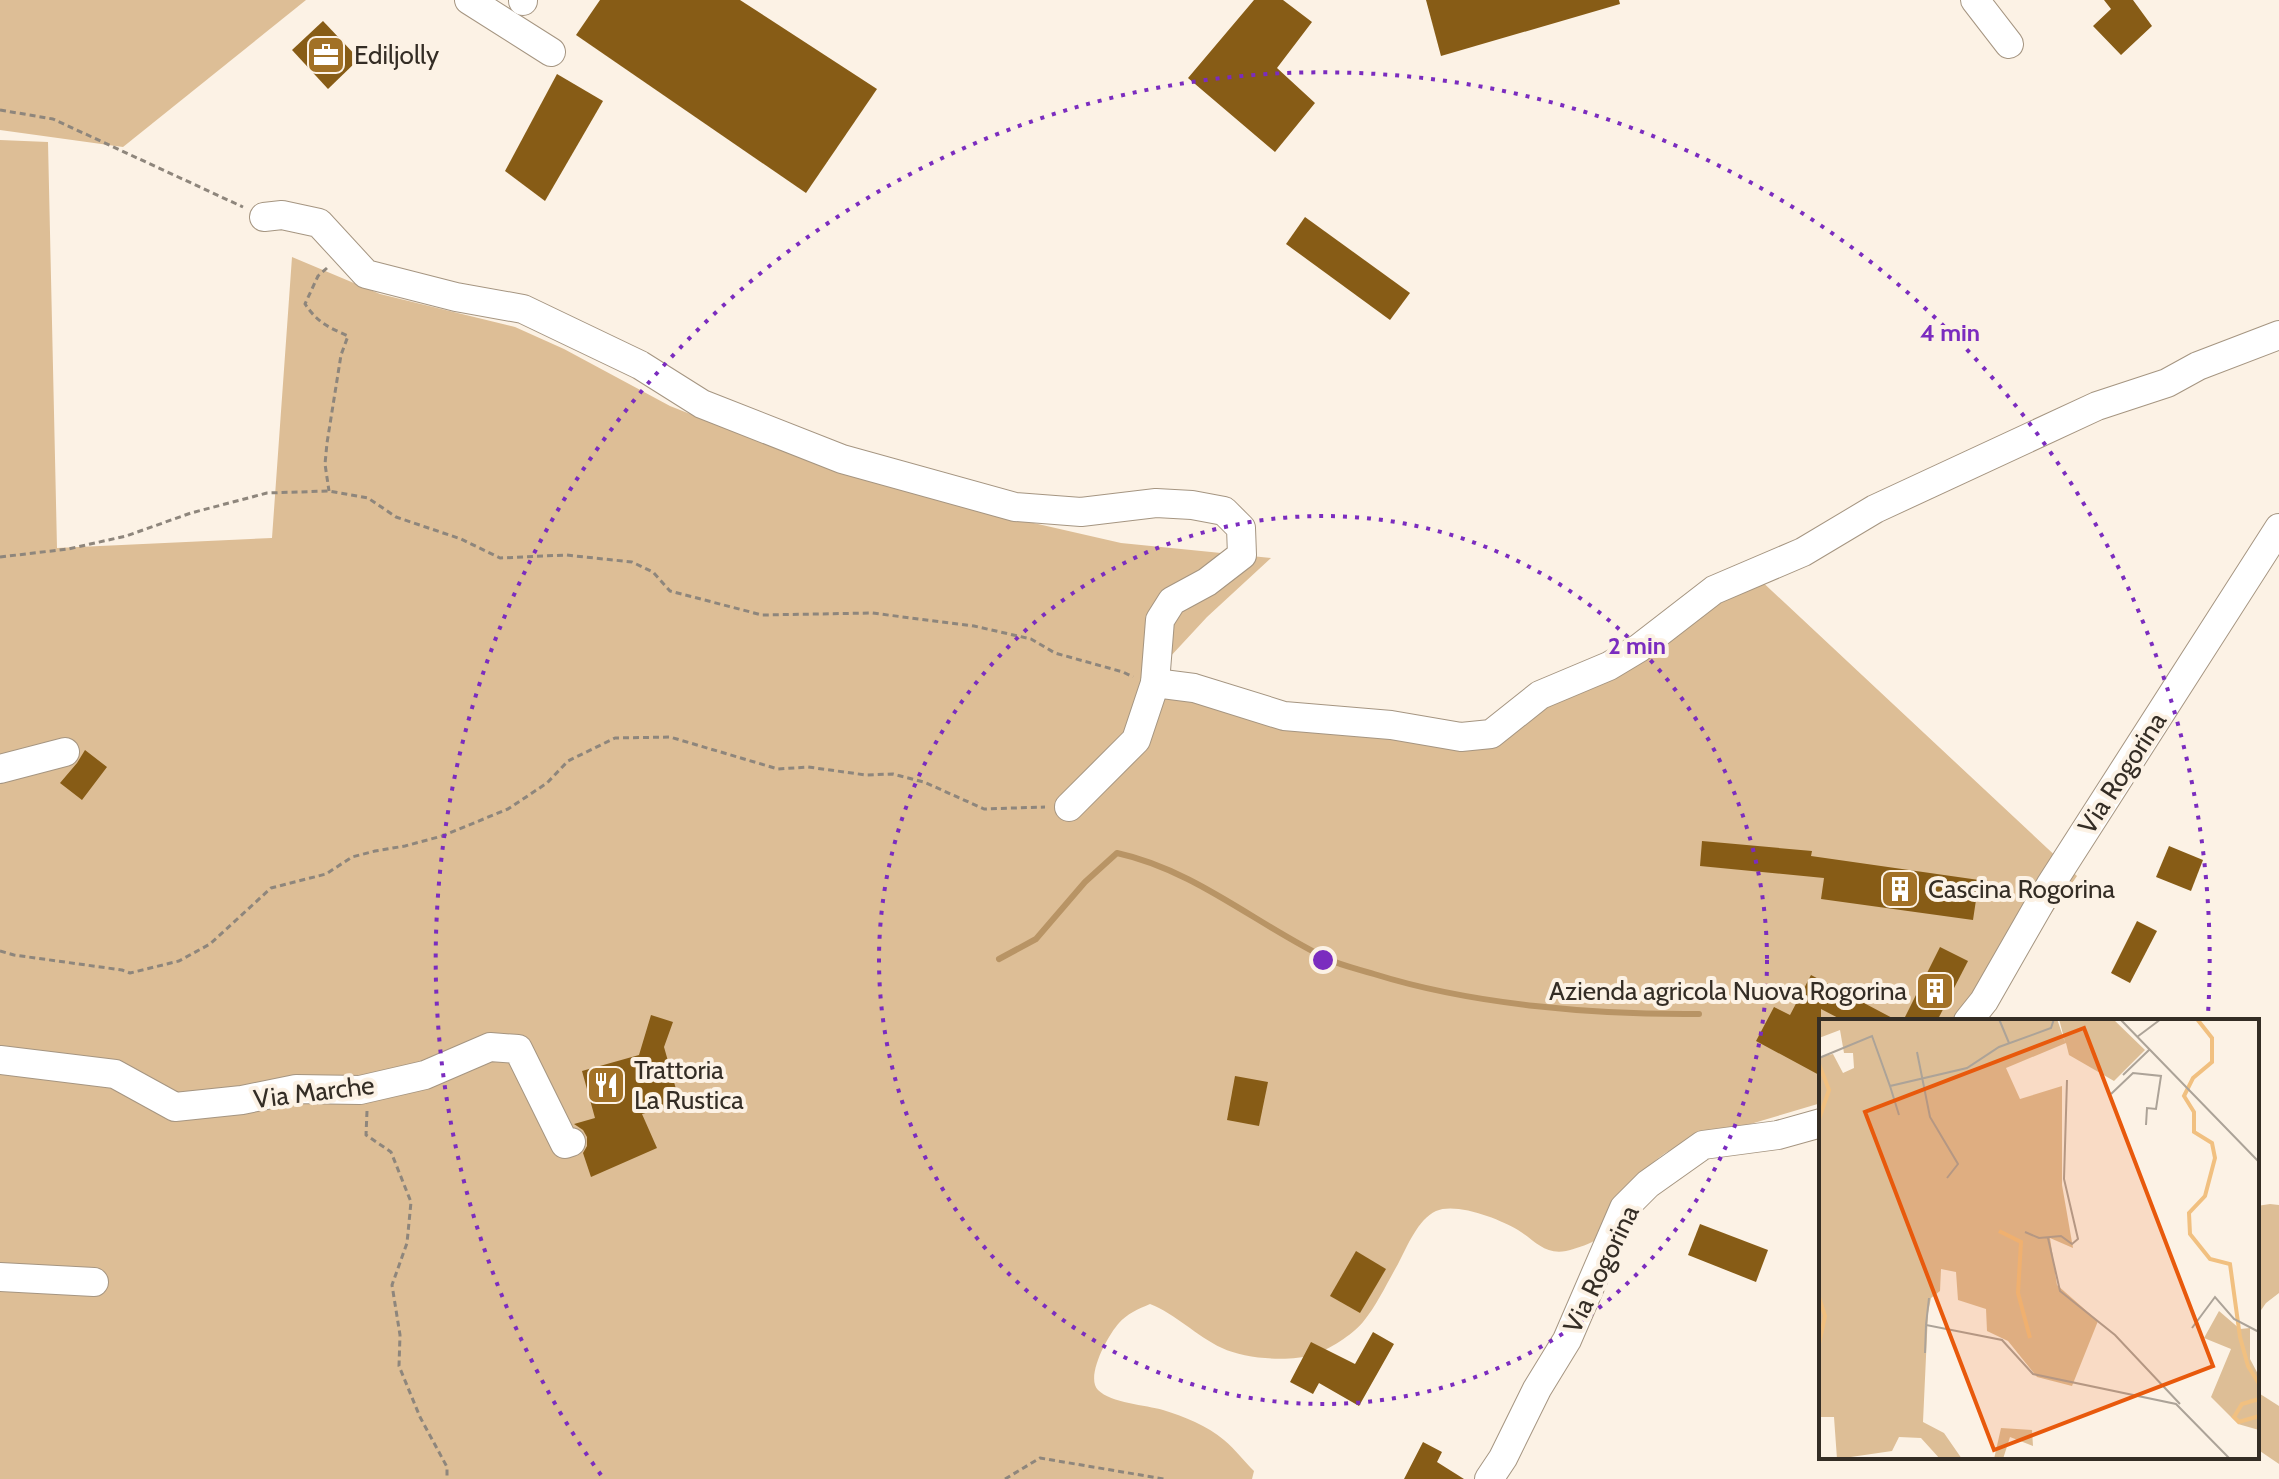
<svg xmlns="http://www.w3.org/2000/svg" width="2279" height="1479" viewBox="0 0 2279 1479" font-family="Cabin,sans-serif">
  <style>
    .green { fill: #ddbe96 }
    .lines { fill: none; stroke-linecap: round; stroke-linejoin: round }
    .stream { stroke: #b89465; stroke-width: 6 }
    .building { fill: #875c16 }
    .minor-casing { stroke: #a59581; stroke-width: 30 }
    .path { stroke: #8e867c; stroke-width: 3; stroke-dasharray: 6 4; stroke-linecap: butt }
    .minor { stroke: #fff; stroke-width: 28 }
    .ring { fill: none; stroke: #7b2cbf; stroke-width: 4; stroke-dasharray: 4 8 }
    .labels { text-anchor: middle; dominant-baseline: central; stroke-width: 8; stroke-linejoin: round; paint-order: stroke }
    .poi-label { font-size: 26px; fill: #342d25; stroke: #fcf2e5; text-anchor: start }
    .street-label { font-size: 26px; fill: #342d25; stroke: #fcf2e5 }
    .inset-river { fill: none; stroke: #f1c080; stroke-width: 4 }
    .inset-road { fill: none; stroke: #aca398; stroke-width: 2 }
    .view { fill: #e8590c; fill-opacity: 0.15; stroke: #e8590c; stroke-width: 4 }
    .inset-edge { fill: none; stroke: #342d25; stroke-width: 4 }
    .centre { fill: #7b2cbf; stroke: #fcf2e5; stroke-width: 4 }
    .ring-label { font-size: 24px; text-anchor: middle; font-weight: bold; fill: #7b2cbf; stroke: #fcf2e5; stroke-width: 8; stroke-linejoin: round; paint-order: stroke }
  </style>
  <rect width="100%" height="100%" fill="#fcf2e5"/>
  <!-- green -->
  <g class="green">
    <path d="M0 0H306L123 147 0 130Z"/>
    <path d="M0 140 48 142 57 548 272 538 292 257 380 294 515 327 564 349 670 406 806 460 872 482 1012 518 1121 543 1271 558 1207 617 1169 658 1157 684 1449 740 1756 576 2077 876 1977 1021H1821V1103L1683 1144C1647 1158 1634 1187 1613 1217 1608 1224 1602 1237 1594 1241 1587 1245 1574 1249 1566 1251 1544 1255 1534 1240 1518 1230 1500 1219 1456 1202 1436 1211 1418 1219 1407 1247 1398 1264 1387 1283 1377 1305 1363 1322 1352 1335 1329 1350 1312 1355 1289 1362 1245 1359 1222 1348 1196 1336 1176 1314 1150 1304 1138 1309 1127 1314 1119 1323 1108 1335 1085 1377 1098 1390 1111 1403 1146 1405 1163 1410 1183 1416 1208 1426 1224 1440 1235 1449 1244 1461 1254 1471L1252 1479H0Z"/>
    <path d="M2270 1204 2279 1205V1293L2266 1303 2257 1316V1206Z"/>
    <path d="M2257 1392 2279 1406V1464L2257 1449Z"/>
  </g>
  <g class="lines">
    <!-- stream -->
    <path class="stream" d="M999 959 1036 939 1085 882 1117 853C1195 870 1257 925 1328 959 1342 966 1359 969 1374 974 1473 1005 1596 1015 1699 1014"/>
  </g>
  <!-- building -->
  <g class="building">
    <path d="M600 0H740L877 89 806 193 576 35Z"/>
    <path d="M1254 0H1283L1312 22 1277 68 1315 103 1275 152 1188 78Z"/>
    <path d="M1426 0H1619L1620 4 1441 56Z"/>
    <path d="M2104 0H2133L2152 26 2121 55 2093 26 2111 9Z"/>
    <path d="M323 21 359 59 328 89 292 50Z"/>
    <path d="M557 74 603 101 545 201 505 171Z"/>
    <path d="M1305 217 1410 293 1390 320 1286 244Z"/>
    <path d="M85 750 107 767 82 800 60 783 77 763Z"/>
    <path d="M1702 841 1812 851 1811 856 1979 880 1973 920 1821 899 1824 878 1700 866Z"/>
    <path d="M2169 846 2203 860 2191 891 2156 877Z"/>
    <path d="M2137 921 2157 931 2130 983 2111 973Z"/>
    <path d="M1940 947 1968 961 1937 1021H1903Z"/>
    <path d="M1811 975 1898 1021H1844L1821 1009V1076L1756 1041 1774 1007 1790 1015Z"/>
    <path d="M651 1015 673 1022 664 1047 680 1103 642 1114 657 1148 591 1177 583 1153 587 1146V1137L583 1130 574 1124 595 1118 582 1071 639 1055Z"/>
    <path d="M1235 1076 1268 1082 1259 1126 1227 1120Z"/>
    <path d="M1700 1224 1768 1250 1756 1282 1688 1255Z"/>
    <path d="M1356 1251 1386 1269 1360 1313 1330 1296Z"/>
    <path d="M1373 1332 1394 1344 1359 1406 1319 1383 1313 1394 1290 1382 1311 1342 1355 1364Z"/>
    <path d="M1423 1442 1442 1452 1437 1462 1464 1479H1404Z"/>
  </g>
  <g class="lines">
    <!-- minor casing -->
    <g class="minor-casing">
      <g id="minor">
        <path d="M469 0 551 52"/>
        <path d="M523 0V1"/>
        <path d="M1975 0 2009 44"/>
        <path d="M264 217 282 215 319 223 366 274 456 297 523 309 640 365 702 404 842 459 1015 507 1081 512 1156 503 1192 505 1224 511 1241 528 1242 555 1207 582 1172 601 1160 620 1155 683 1136 740 1069 807"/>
        <path d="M1155 683 1194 688 1284 716 1391 725 1461 737 1491 734 1540 695 1609 666 1639 648 1714 590 1803 552 1875 509 2097 406 2167 383 2198 366 2279 335"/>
        <path d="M0 769 65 752"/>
        <path d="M1968 1021 1984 1001 2051 884 2279 528"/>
        <path d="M0 1060 115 1074 175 1107 242 1100 296 1089 360 1090 425 1075 490 1047 518 1049 565 1144 571 1142"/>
        <path d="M0 1277 94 1282"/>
        <path d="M1489 1479 1503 1458 1537 1389 1567 1340 1624 1208 1648 1184 1703 1145 1778 1135 1821 1123"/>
      </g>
    </g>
    <!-- path -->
    <g class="path">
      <path d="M0 110 53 119 243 207"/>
      <path d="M327 268 318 276 305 304C318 323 328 327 348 336L341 355 327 443 325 464 329 491"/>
      <path d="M0 557 68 549 126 536 191 513 267 493 329 491 368 498 396 517 461 539 500 558 566 555 632 562 653 572 670 591 762 615 872 613 974 626 1031 639 1055 653 1123 672 1133 677"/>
      <path d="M0 951 14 955 122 970 130 973 179 961 210 944 271 888 326 874 352 857 375 851 405 846 442 836 508 809 547 783 568 761 615 738 670 737 778 769 808 767 866 775 893 774 924 782 984 809 1045 807"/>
      <path d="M367 1111 366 1135 391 1152 411 1202 407 1243 392 1285 400 1335 399 1366 420 1417 447 1467V1479"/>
      <path d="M1005 1479 1040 1458 1164 1479"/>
    </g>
    <!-- minor -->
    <use href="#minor" class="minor"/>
  </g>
  <!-- distance rings -->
  <g class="ring">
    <circle cx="1323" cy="960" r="444"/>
    <path d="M601 1475A887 887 0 1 1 2208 1014"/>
  </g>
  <!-- icons -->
  <defs>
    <g id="office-square" transform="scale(2)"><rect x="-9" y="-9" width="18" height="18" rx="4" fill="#a27126" stroke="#fcf2e5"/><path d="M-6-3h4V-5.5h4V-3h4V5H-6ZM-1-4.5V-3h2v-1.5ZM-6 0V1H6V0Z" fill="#fff"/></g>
    <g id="building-square" transform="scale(2)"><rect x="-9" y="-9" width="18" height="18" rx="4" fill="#a27126" stroke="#fcf2e5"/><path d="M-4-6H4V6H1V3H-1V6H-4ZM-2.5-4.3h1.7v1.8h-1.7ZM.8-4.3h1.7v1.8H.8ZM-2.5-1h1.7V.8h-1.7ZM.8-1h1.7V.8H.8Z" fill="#fff"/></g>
    <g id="restaurant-square" transform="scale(2)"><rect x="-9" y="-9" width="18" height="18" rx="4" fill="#a27126" stroke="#fcf2e5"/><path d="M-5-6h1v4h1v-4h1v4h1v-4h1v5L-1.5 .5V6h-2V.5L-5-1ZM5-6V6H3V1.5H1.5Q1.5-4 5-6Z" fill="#fff"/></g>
  </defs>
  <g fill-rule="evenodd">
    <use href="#office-square" x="326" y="55"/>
    <use href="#building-square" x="1900" y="889"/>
    <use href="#building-square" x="1935" y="991"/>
    <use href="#restaurant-square" x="606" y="1085"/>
  </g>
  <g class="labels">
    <!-- poi labels -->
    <g class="poi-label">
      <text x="354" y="55">Ediljolly</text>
      <text x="1928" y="889">Cascina Rogorina</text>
      <text x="1907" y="991" text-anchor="end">Azienda agricola Nuova Rogorina</text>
      <text x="634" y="1070">Trattoria<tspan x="634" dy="30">La Rustica</tspan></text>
    </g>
    <!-- street labels -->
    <g class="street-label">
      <text transform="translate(2122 773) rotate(-57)">Via Rogorina</text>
      <text transform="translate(314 1092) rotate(-7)">Via Marche</text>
      <text transform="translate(1601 1269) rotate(-64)">Via Rogorina</text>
    </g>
  </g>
  <!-- overview -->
  <g transform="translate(1819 1019)">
    <rect width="440" height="440" fill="#fcf2e5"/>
    <path d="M0 0H238L246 23 240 0H294L326 31 295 62 250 36 247 24 187 49 201 80 243 67V166L254 229 231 219 238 266 279 302 253 367 218 358 189 322 168 312 167 290 139 281 137 253 122 250 121 272 112 279 109 294 104 403 125 414 143 440H121L102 419 80 418 73 432 18 440 15 398H0V38L14 35 24 54 35 49 34 34H25L21 11 0 19ZM400 292 421 310 431 309V340L440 357V411L419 405 392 378 412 330 385 319ZM182 409 213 411 214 427 191 418 184 440H175Z" fill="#ddbe96"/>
    <path class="inset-river" d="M378 0 393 19V43L374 59 365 77 375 93V113L393 124 396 139 386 177 370 194 371 215 391 240 411 245 421 318 429 347 440 365M0 45 10 71 0 100M180 212 202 223 199 274 211 319M0 278 6 297 0 325M440 380 423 385 415 398 420 403 440 397"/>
    <path class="inset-road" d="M180 0 190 24M301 0 440 143M318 18 342 0M98 33 111 98 139 145 128 159M0 39 53 17 71 67 148 49 180 28 232 9 235 0M304 56 330 31M71 67 80 96M292 75 314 54 342 57 337 90 328 89 327 106M206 213 220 219 242 217 253 225 259 220 245 160 248 61M229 219 241 272 296 316 361 385M110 279 107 306 183 321 214 355 357 385 411 440M373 309 396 278 415 300 440 313M106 334 107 306"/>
    <path class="view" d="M265 9 394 347 175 431 46 93Z"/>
    <rect width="440" height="440" class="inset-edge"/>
  </g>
  <circle cx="1323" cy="960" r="12" class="centre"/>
  <g class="ring-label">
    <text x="1950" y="341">4 min</text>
    <text x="1637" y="654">2 min</text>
  </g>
</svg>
